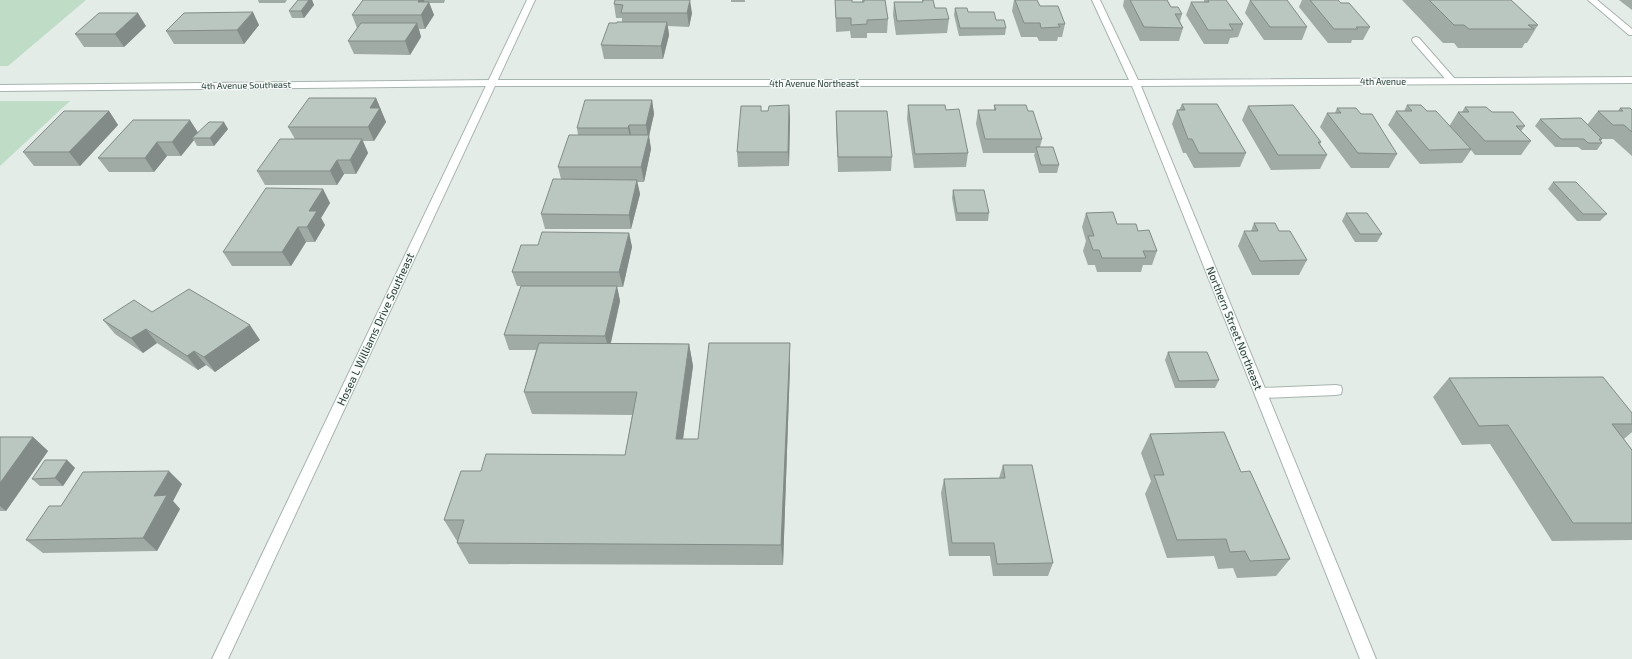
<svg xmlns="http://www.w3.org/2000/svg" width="1632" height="659" viewBox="0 0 1632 659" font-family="'Exo 2',sans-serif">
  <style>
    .green { fill: #bfdcc6 }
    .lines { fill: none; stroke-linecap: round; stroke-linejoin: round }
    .service-casing { stroke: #a7b4af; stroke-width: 2 }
    .minor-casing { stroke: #a7b4af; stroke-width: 2 }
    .tertiary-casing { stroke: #a7b4af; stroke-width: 2 }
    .service { fill: #fff; fill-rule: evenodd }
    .minor { fill: #fff; fill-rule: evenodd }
    .tertiary { fill: #fff; fill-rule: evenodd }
    .wall { fill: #a0aba6 }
    .shaded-wall { fill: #828b87 }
    .building { fill: #bac7c1; stroke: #828b87 }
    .labels { text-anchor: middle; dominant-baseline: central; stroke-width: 3; stroke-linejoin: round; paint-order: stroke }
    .far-street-label { font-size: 9px; fill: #253d36; stroke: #f5f9f7 }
    .street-label { font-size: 11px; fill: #253d36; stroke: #f5f9f7 }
  </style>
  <rect width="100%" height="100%" fill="#e4ece8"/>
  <!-- green -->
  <g class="green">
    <path d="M0 0H86L8 66H0Z"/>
    <path d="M0 101H70L0 166Z"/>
  </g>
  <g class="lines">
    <!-- service casing -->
    <g class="service-casing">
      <g id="service">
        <path d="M1416 37 1419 38 1455 79 1456 81 1455 83H1449L1413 42 1412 40 1413 38Z"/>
        <path d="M1336 385 1341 386 1342 390 1341 394 1336 395 1261 398 1256 397 1255 393 1256 389 1261 388Z"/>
      </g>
    </g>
    <!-- minor casing -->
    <g class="minor-casing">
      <g id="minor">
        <path d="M1092 0H1100L1138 80 1632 77V83L1141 86 1376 659H1360L1132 86H492L0 91V85L492 80H1129Z"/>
        <path d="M1588 0H1597L1632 29V35H1629Z"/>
      </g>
    </g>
    <!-- tertiary casing -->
    <g class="tertiary-casing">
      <path id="tertiary" d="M527 0H535L228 659H212Z"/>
    </g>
    <!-- service -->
    <use href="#service" class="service"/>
    <!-- minor -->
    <use href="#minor" class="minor"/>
    <!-- tertiary -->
    <use href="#tertiary" class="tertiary"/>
  </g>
  <!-- wall -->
  <g class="wall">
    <path d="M258 0H287L285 3H259Z"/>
    <path d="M298 0H312L314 5 304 18H292L289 11Z"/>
    <path d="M363 0H445L444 3H429L434 15 425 29H419L421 37 410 55 354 54 348 41 357 28 352 15Z"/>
    <path d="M615 0 692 13 689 27 668 26 669 35 663 59H604L601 45 617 23 622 22V18H616L614 4Z"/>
    <rect x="731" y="0" width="14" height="2"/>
    <path d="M835 0 852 2H862V0H885L888 19 887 33H867V38H851L850 31 836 32Z"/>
    <path d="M922 0H933L935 8 949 19 947 33 896 35 893 15 894 2H922Z"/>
    <path d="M1014 0H1037L1040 6 1065 24 1062 37H1058L1057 41H1039L1037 37H1021L1012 11Z"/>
    <path d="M1124 0H1167L1171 7 1182 14 1180 21 1183 28 1179 41H1140L1123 6Z"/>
    <path d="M1204 0H1226L1243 24 1238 37 1230 38 1228 44H1204L1186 15 1191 2H1204Z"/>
    <path d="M1250 0 1307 27 1302 40H1264L1245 13Z"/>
    <path d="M1302 0H1338L1341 3 1370 27 1363 40H1352L1351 43H1328L1299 7Z"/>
    <path d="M1402 0H1511L1538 25 1527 43H1525L1522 48H1458L1454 43H1443Z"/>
    <path d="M1619 0H1632V10Z"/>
    <path d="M955 8 996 20 1006 28 1005 35 959 36 954 15Z"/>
    <path d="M259 25 244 44H174L166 31Z"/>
    <path d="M146 26 124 47H84L75 34Z"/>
    <path d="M376 98 386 122 374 141H363L368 153 356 174H344L337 185H265L257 171 295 139 288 127Z"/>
    <path d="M652 100 654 114 649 136 651 149 644 182H637L640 194 631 229H545L541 214 561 179 558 167 578 135 577 128Z"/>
    <path d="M1182 104 1246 153 1240 167 1194 168 1186 153H1183L1172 124 1177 110H1179Z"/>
    <path d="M789 105 790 119 789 166 738 167 737 152 761 111H768Z"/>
    <path d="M908 105 946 110 968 153 966 167 914 168 907 119Z"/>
    <path d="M994 105 1028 111 1042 139 1040 147 1059 165 1057 173H1039L1034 155 1035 153H983L976 124 978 110H994Z"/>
    <path d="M1407 105 1450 125 1458 112H1462L1465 107 1492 112 1525 126 1521 131 1531 141 1521 155H1475L1471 150 1462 163 1420 164 1388 125 1396 111H1404Z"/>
    <path d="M1248 106 1321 142 1320 144 1327 155 1320 169 1271 170 1242 120Z"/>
    <path d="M1337 108 1397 154 1389 168H1351L1320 127 1327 113H1335Z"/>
    <path d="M1620 108 1632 110V156L1613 139H1602L1601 141 1602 143 1597 150H1582L1578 147H1555L1535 126 1540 119 1587 125 1598 111H1618Z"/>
    <path d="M109 111 118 125 80 166H34L23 152Z"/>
    <path d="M836 111 892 157 891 171 838 172 836 125Z"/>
    <path d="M133 120 198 132 228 129 214 146H197L194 140 181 156H167L154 172H109L98 158Z"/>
    <path d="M1553 182 1607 214 1600 221H1577L1548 189Z"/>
    <path d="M323 189 330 203 321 218 325 225 315 242H306L291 266H232L223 252Z"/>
    <path d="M953 190 989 213 988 221H956L952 198Z"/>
    <path d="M1086 213 1117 224 1138 231 1157 251 1152 265H1143L1141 272H1097L1095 265H1088L1083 251 1086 241 1082 227Z"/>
    <path d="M1346 213 1382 234 1377 242H1355L1342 221Z"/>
    <path d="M1254 223 1279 231 1307 260 1299 275H1252L1238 246 1244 231H1251Z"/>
    <path d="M629 233 632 247 623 287H617L620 301 611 343 689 344 693 366 683 439H698L790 366 783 565 469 564 457 543V541L444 520 481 471 625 455 632 415 532 414 524 392 536 350H509L504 335 521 286H517L512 272 538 245Z"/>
    <path d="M152 312 260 340 215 372 206 365 198 370 157 343 143 353 115 334 103 320Z"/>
    <path d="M1168 352 1219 380 1215 388H1175L1165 360Z"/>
    <path d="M1449 378 1632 413V432L1624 439 1632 450V540L1552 541 1490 444 1462 445 1433 397Z"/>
    <path d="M1150 434 1241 472 1290 559 1276 576 1237 578 1233 568 1218 569 1214 556 1167 558 1145 494 1151 481 1141 453Z"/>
    <path d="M0 437H33L48 451 6 511H0Z"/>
    <path d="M67 460 75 468 63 486H40L32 479Z"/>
    <path d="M1003 465 1053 563 1048 576H993L990 556H949L941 493 944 479 999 478Z"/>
    <path d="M182 484 173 501 180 509 157 551 43 553 26 540 61 506Z"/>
  </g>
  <!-- shaded-wall -->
  <g class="shaded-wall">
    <path d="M309 0H312L314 5 304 18 301 11Z"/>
    <path d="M419 0H424L426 7 429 2 434 15 425 29 421 15 418 2Z"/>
    <path d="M690 0 692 13 689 27 687 13Z"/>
    <path d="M253 12 259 25 244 44 237 30Z"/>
    <path d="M138 13 146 26 124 47 115 34Z"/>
    <path d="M667 22 669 35 663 59 661 46Z"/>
    <path d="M417 23 421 37 410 55 405 41Z"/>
    <path d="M376 98 386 122 374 141 368 127 370 108Z"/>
    <path d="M652 100 654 114 649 136 651 149 644 182 641 167 648 138 646 125Z"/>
    <path d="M789 105 790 119 789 166 788 152Z"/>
    <path d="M109 111 118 125 80 166 69 152Z"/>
    <path d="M190 120 199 134 192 138 194 140 181 156 172 142Z"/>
    <path d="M224 122 228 129 214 146 210 138Z"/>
    <path d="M629 125 632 139 631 142 628 128Z"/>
    <path d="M362 139 368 153 356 174 350 160Z"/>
    <path d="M157 142 167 156 154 172 145 158Z"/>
    <path d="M337 160 344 174 337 185 330 171Z"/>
    <path d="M637 180 640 194 631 229 629 215Z"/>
    <path d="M323 189 330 203 321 218 325 225 315 242 307 227 309 211Z"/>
    <path d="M298 227 306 242 291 266 282 252Z"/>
    <path d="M629 233 632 247 623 287 619 272Z"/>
    <path d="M617 286 620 301 609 350 605 336Z"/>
    <path d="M250 325 260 340 215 372 204 357Z"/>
    <path d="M146 329 157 343 143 353 131 338Z"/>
    <path d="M790 343V366L783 565 781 545Z"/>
    <path d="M689 344 693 366 680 461 676 439Z"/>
    <path d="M194 351 206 365 198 370 187 356Z"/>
    <path d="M33 437 48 451 6 511 0 506V483Z"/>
    <path d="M67 460 75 468 63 486 55 478Z"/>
    <path d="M169 471 182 484 173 501 180 509 157 551 143 538 154 496Z"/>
  </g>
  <!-- building -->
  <g class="building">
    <path d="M298 0H309L301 11H289Z"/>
    <path d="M363 0H419L418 2H429L421 15H352Z"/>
    <path d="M615 0H690L687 13H621L623 5 614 4Z"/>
    <path d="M835 0H852V2H864V0H885L888 19 867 20V24L851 25V18H836Z"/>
    <path d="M923 0H933L935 8H946L949 19 897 21 894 2H923Z"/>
    <path d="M1015 0H1037L1040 6H1058L1065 24H1058L1060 27 1041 28 1040 23H1024Z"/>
    <path d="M1130 0H1167L1171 7H1178L1182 14H1175L1183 28 1144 27Z"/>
    <path d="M1208 0H1226L1243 24H1229L1233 30H1208L1191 2H1209Z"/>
    <path d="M1250 0H1287L1307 27H1270Z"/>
    <path d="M1310 0H1338L1341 3H1349L1370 27H1356L1358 29H1334Z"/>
    <path d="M1429 0H1511L1538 25H1528L1534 29H1469L1464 25H1454Z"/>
    <path d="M955 8H967L968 12H994L996 20H1004L1006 28H960Z"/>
    <path d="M253 12 237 30 166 31 184 13Z"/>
    <path d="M99 13H138L115 34H75Z"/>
    <path d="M617 22H667L661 46 601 45 609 23H617Z"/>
    <path d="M361 23H417L405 41H348Z"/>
    <path d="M309 98H376L370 108H380L368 127H288Z"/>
    <path d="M585 100H652L646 125H629L628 128H577Z"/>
    <path d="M1182 104H1217L1246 153H1199L1192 139H1188L1177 110H1185Z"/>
    <path d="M789 105 788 152H737L741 106H761V111H768L769 106Z"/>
    <path d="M908 105H945L946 110 959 109 968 153 915 154Z"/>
    <path d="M994 105H1026L1028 111H1033L1042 139H985L978 110H996Z"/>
    <path d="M1293 105 1321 142H1318L1327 155H1278L1248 106Z"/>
    <path d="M1407 105H1421L1427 111H1436L1471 149 1429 150 1396 111H1412Z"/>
    <path d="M1465 107H1486L1492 112H1513L1525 126H1516L1531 141H1485L1458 112H1469Z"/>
    <path d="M1337 108H1356L1361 114H1372L1397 154 1358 153 1327 113H1341Z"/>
    <path d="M1620 108H1630L1632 110V132L1624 125H1613L1598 111H1623Z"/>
    <path d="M64 111H109L69 152H23Z"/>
    <path d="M836 111H887L892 157H838Z"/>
    <path d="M1581 118 1602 139H1599L1602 143H1588L1584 139H1561L1540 119Z"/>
    <path d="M133 120H190L172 142H157L145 158H98Z"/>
    <path d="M209 122H224L210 138H192Z"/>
    <path d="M569 135H649L641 167H558Z"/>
    <path d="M280 139H362L350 160H337L330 171H257Z"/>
    <path d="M1036 147H1053L1059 165H1041Z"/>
    <path d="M553 179 637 180 629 215 541 214Z"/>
    <path d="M1553 182H1576L1607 214H1583Z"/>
    <path d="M266 188 323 189 309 211H317L307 227H298L282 252H223Z"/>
    <path d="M953 190H984L989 213H957Z"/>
    <path d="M1113 212 1117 224H1136L1138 231 1149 230 1157 251H1143L1146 258H1102L1099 250H1093L1088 236H1094L1086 213Z"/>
    <path d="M1346 213H1367L1382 234H1360Z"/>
    <path d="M1254 223H1275L1279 231H1290L1307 260 1260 261 1244 231H1258Z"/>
    <path d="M542 232 629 233 619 272H512L521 245H538Z"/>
    <path d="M521 286H617L605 336 504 335Z"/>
    <path d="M189 289 250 325 204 357 194 351 187 356 146 329 131 338 103 320 134 300 152 312Z"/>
    <path d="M539 343 689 344 676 439H698L709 343H790L781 545 457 543 464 520H444L461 471H481L486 454 625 455 637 392H524Z"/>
    <path d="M1168 352H1207L1219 380 1179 381Z"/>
    <path d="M1603 377 1632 413V424H1612L1632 450V523H1573L1508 425 1479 426 1449 378Z"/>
    <path d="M1224 432 1241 472 1250 471 1290 559 1250 561 1245 551 1230 552 1226 539 1177 540 1154 475H1164L1150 434Z"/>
    <path d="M0 437H33L0 483Z"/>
    <path d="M45 460H67L55 478 32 479Z"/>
    <path d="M1003 465H1032L1053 563 997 564 994 543H952L944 479 1005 478Z"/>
    <path d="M169 471 154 496 167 495 143 538 26 540 49 506H61L83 472Z"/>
  </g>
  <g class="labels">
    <!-- far-street labels -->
    <g class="far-street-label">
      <text x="1383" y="81">4th Avenue</text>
      <text x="814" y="83">4th Avenue Northeast</text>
      <text transform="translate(246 85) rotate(-1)">4th Avenue Southeast</text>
    </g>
    <!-- street labels -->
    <g class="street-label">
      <text transform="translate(1235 328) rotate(68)">Northern Street Northeast</text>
      <text transform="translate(375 329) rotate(-65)">Hosea L Williams Drive Southeast</text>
    </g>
  </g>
</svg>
